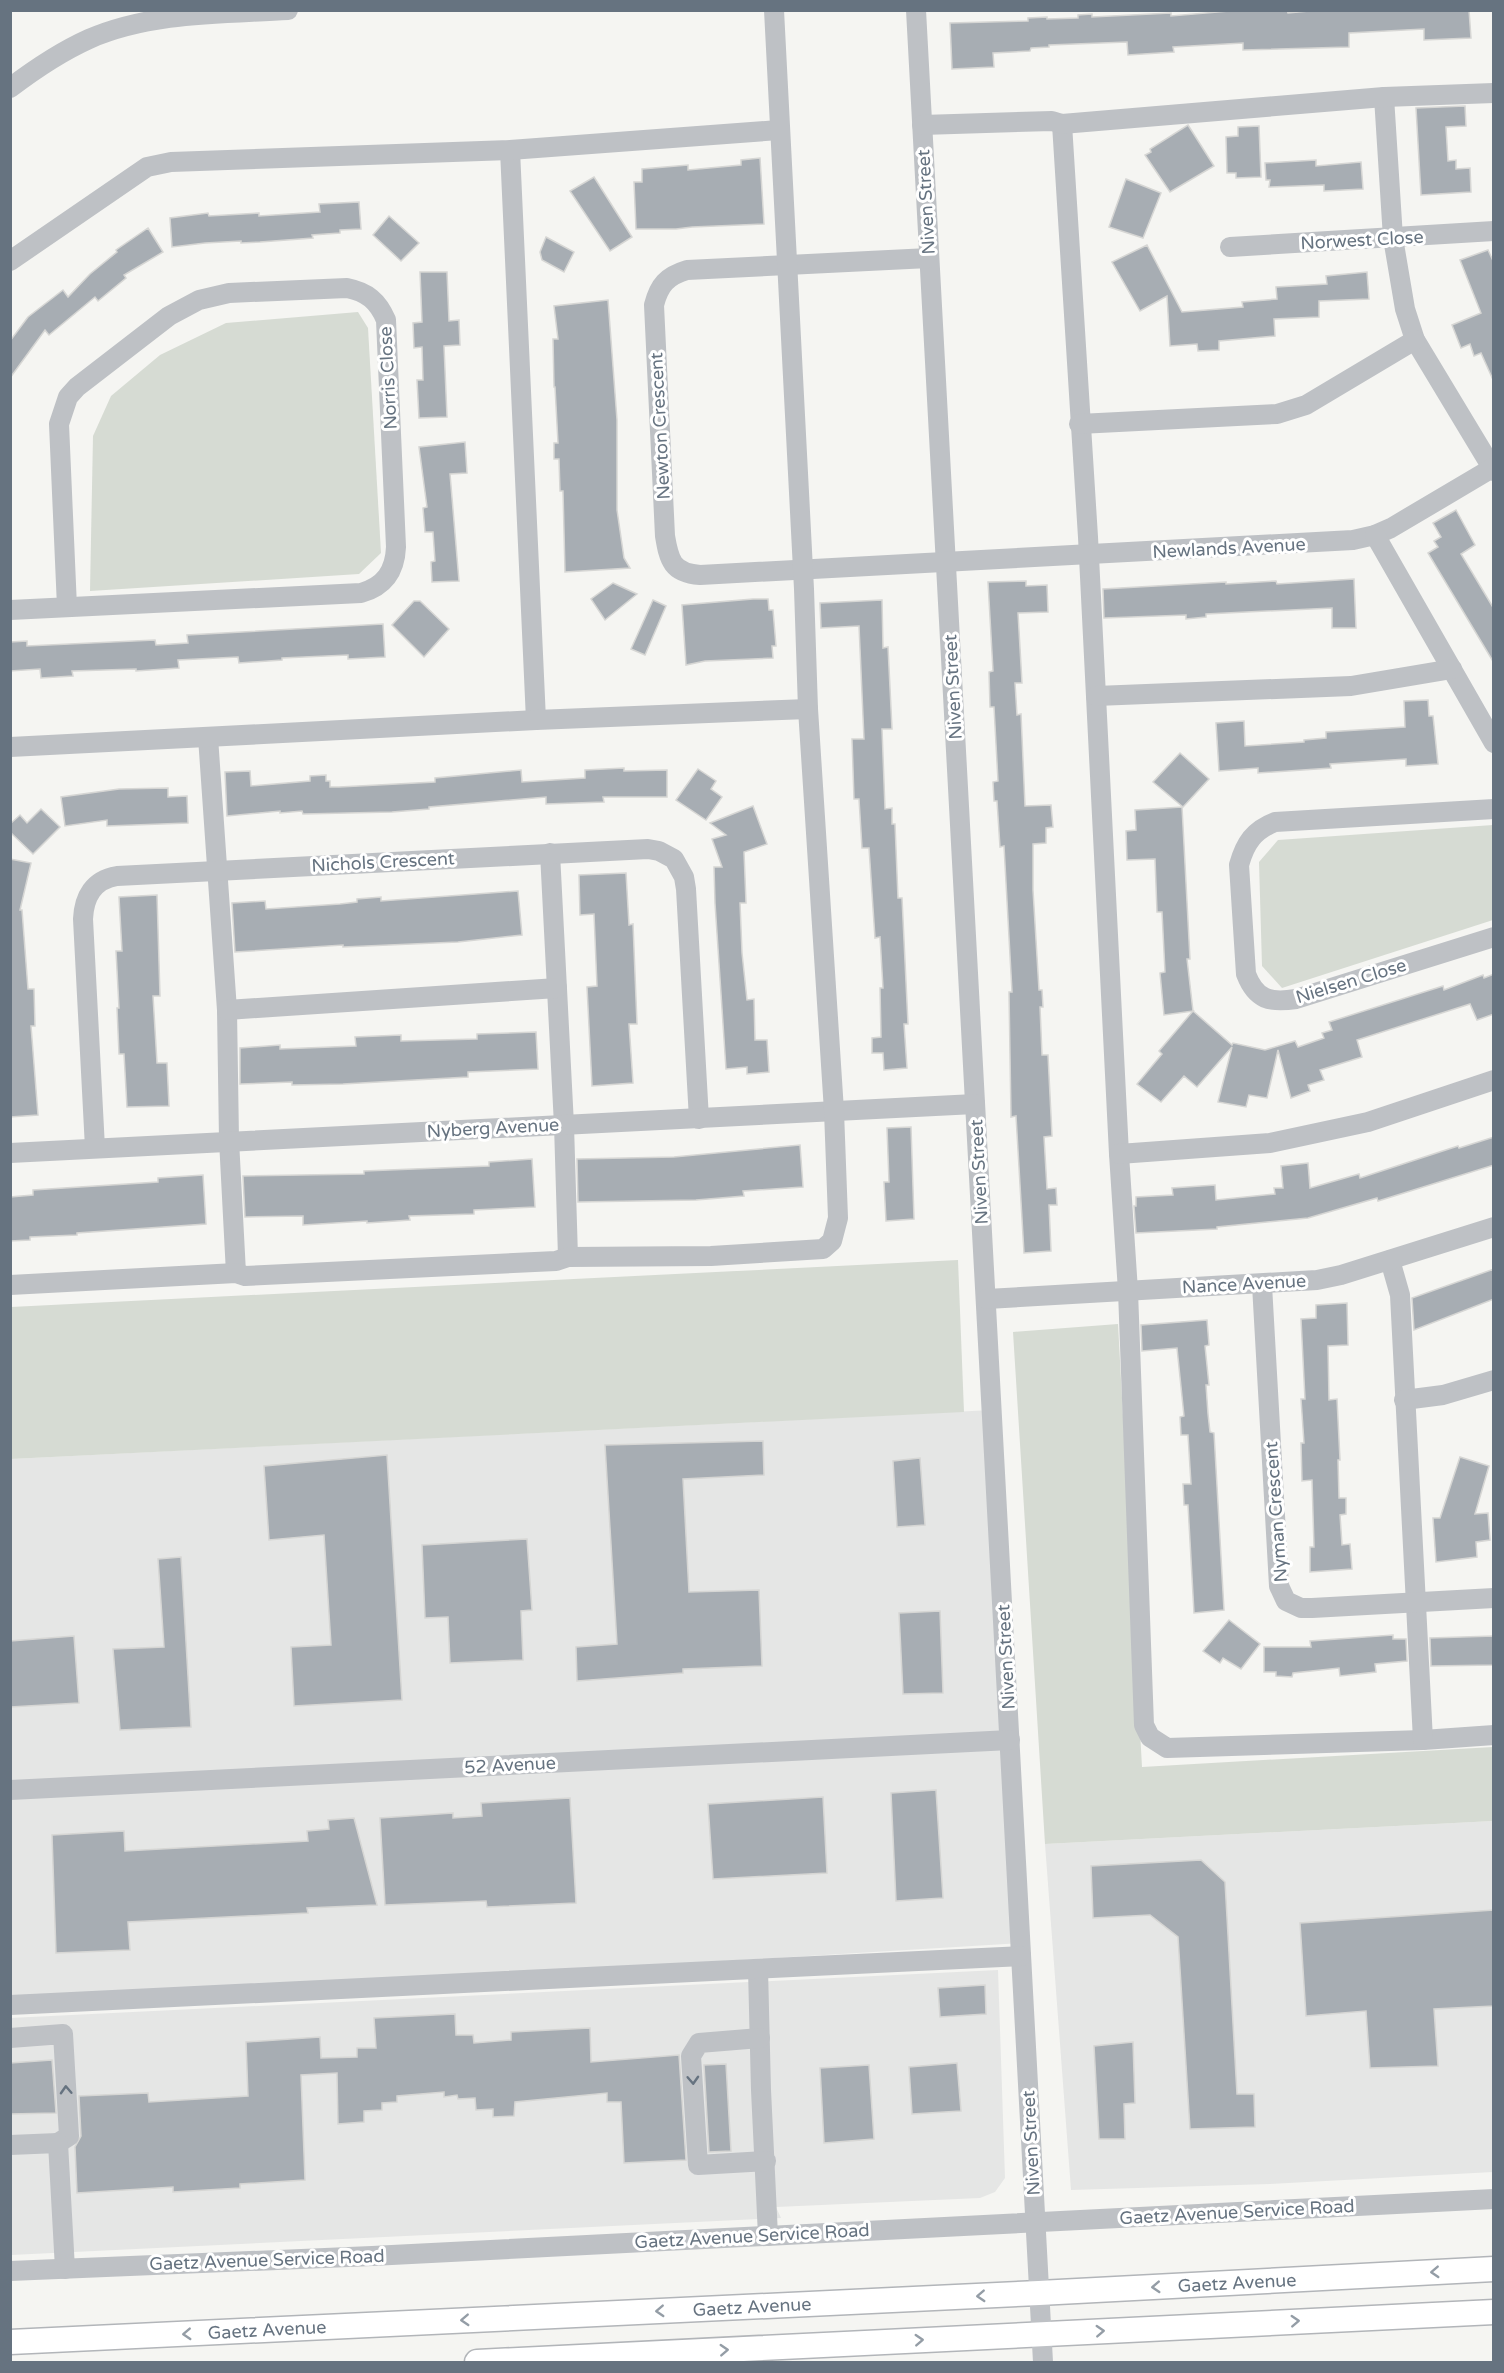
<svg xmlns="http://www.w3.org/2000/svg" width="1504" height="2373" viewBox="0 0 1504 2373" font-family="'Varela Round',sans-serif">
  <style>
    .built { fill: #e5e6e5 }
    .green { fill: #d6dbd3 }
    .building { fill: #a7adb3; stroke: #d6d6d4; stroke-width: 1.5 }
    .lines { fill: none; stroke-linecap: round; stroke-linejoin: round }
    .major-casing { stroke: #b2b5b9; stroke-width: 27 }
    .minor { stroke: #bec1c5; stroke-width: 20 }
    .major { stroke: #fff; stroke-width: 24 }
    .oneway { stroke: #667380 }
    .oneway2 { stroke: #949da6 }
    .labels { text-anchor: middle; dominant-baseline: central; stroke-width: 6; stroke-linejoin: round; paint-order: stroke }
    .street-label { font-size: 18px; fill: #667380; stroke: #fff }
  </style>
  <rect width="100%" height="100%" fill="#f5f5f2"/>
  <!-- built -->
  <g class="built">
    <path d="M992 1410 1021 1943 11 2004V1459Z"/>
    <path d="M1493 1821V2172L1270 2184 1071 2190 1045 1844Z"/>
    <path d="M998 1970 1005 2178 995 2192 980 2198 776 2207 781 2218 11 2255 10 2018Z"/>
  </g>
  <!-- green -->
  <g class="green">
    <path d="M358 312 368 328 381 553 359 574 90 591 93 436 111 396 160 355 226 323Z"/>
    <path d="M1493 825V920L1282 988 1262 966 1259 862 1278 840Z"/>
    <path d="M958 1260 964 1412 11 1459V1307Z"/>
    <path d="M1118 1324 1142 1767 1493 1747V1821L1045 1844 1013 1332Z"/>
  </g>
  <!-- building -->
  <g class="building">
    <path d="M1241 10H1287L1288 13 1320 10H1469L1471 38 1424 40V29L1349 33V47L1243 50V43L1173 47 1174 52 1128 55 1127 42 1049 45V47L1031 48 1030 51 993 53 994 67 952 69 950 23 1028 21V18L1047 17V19L1078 18V15L1092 14V17L1171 13V16Z"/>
    <path d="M1465 106 1466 126 1446 127 1448 161 1456 160V169L1470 168 1471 192 1421 195 1416 108Z"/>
    <path d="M1188 125 1214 166 1170 192 1145 155 1151 152 1150 149Z"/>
    <path d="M1259 126 1261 177 1236 178V173H1227L1226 137 1238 136V127Z"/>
    <path d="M760 158 764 224 692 227 676 229H636L634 182H642V169L688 165V170L741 165V160Z"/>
    <path d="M1316 160V166L1361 162 1363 189 1324 191V185L1269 187 1270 180H1266L1265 163Z"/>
    <path d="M594 177 632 237 610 251 570 191Z"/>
    <path d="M1126 179 1161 193 1143 238 1109 227Z"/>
    <path d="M359 202 361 229 340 230V233L312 235 313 238 260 242 241 243V241L205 243 172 247 170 218 208 213 209 216 259 213V216L320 212 319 204Z"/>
    <path d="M389 216 419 243 401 261 373 235Z"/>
    <path d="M148 228 163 252 124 275 126 278 98 301 95 297 49 335 45 330 10 378V341L28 317 63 290 68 297 90 274 117 252 116 250Z"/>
    <path d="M546 237 574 252 564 272 542 260 540 252Z"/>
    <path d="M1147 245 1182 312 1243 307 1242 302 1277 299 1276 287 1327 284 1326 276 1367 272 1369 299 1319 301V317L1274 319 1275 336 1219 341V350L1198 351 1197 344 1170 346 1167 296 1140 311 1112 262Z"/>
    <path d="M1488 250 1494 263V382L1481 353 1474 356 1470 344 1461 348 1452 325 1481 313 1460 260Z"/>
    <path d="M420 272H447L449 321 459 320 460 345 444 346 447 417 419 418 417 380H423L422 347 414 348 413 323 422 322Z"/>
    <path d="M608 300 617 420V510L624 558 630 568 565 572 563 491H560L559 459H554V443H558L555 387H554L553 339H558L554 306Z"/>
    <path d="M465 442 467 473 450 474 459 581 432 582 431 562 435 561 433 532H425L423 508 427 507 419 447Z"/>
    <path d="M1456 510 1475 545 1461 554 1494 609V663L1428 553 1438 547 1434 541 1441 537 1433 523Z"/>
    <path d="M1354 579 1356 628H1332V608L1206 614V617L1186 619V615L1104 618 1103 589 1226 582V584L1276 581 1277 584Z"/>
    <path d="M1026 581V586L1047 585 1048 612 1018 613 1022 683H1015L1017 715 1021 714 1025 806 1051 805 1053 827 1046 828V843L1033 844V890L1039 990H1042L1043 1007H1040L1042 1055H1048L1052 1136 1044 1137 1047 1189 1056 1188 1057 1205H1049L1051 1251 1024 1253 1016 1116 1011 1117 1009 992H1012L1004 846 1000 847 997 801H994L993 782 998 781 994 707H990L989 672 993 671 988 582Z"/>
    <path d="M613 583 637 594 605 620 591 599Z"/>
    <path d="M753 599H768L769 610H773L776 646H772L773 658 705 661 686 665 682 605Z"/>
    <path d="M653 600 666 606 645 655 631 649Z"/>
    <path d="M882 600 883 648 888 647 892 729H882L885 809 892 808V824H895L898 898H902L908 1024H904L907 1068 884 1070 883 1053H872V1038L881 1037 880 988H883L880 937 875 938 869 848H862L859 799H854L852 739H864L859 626 821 628 820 603Z"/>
    <path d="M414 601H420L449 629 424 657 392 625Z"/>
    <path d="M383 624 385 657 348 659V655L282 658V660L239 663 238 657 178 660 179 668 136 671V669L72 671 73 676 41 678 40 669 10 671V642L27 641V646L155 640 156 645 188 643 187 635Z"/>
    <path d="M1428 700 1429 716H1433L1438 764 1406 766V759L1330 764 1331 768 1258 773V768L1219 771 1216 723 1244 721 1245 746 1304 742V740L1326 738V732L1405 727 1404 701Z"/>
    <path d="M1180 753 1209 779 1183 807 1153 782Z"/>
    <path d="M624 768V771L667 770V797H603L604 802 546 804V797L429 807V809L392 812 303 814 302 811 280 813V811L227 816 225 772 250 771 251 786 310 781V776L326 775V781H330V787H339L435 782V778L521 770 522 782 585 778V770Z"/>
    <path d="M698 769 716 781 711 789 722 797 706 820 676 800Z"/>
    <path d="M168 788V797L187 796 188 823 107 826V820L65 826 61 797 119 789Z"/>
    <path d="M753 806 767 844 744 852 746 903H740L742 953 747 1000 754 999 755 1040H767L769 1072 747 1074V1067L726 1069 715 903 714 867H722L712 839 726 835 710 823Z"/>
    <path d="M1182 807 1190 959H1187L1193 1011 1232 1045 1233 1043 1265 1050 1295 1041 1298 1047 1324 1038 1322 1033 1332 1030 1329 1022 1443 986 1444 990 1483 975 1484 978 1494 974V1014L1477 1020 1470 1004 1357 1040 1362 1057 1320 1070 1324 1080 1308 1085 1310 1091 1291 1098 1278 1050 1267 1098 1249 1095 1246 1107 1218 1102 1232 1047 1197 1087 1184 1076 1161 1102 1137 1084 1162 1054 1159 1051 1193 1011 1164 1015 1160 973 1165 972 1162 912H1157L1155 859 1127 860 1126 831 1136 830 1135 810Z"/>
    <path d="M41 809 60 827 33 854 10 832V824L20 815 27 823Z"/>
    <path d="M10 859 31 863 20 910H22L28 989H34L35 1026H31L38 1115 10 1117Z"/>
    <path d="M626 873 629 925 633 924 637 1024H629L633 1083 592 1086 587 987 597 986 594 914 580 915 579 875Z"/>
    <path d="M518 891 522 935 458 942 343 947V945L235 952 232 903 265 901 266 909 340 904 357 902V899L381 897V901Z"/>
    <path d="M157 895 160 996H153L157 1063H167L169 1106 127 1107 124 1054H119L117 1008H119L116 951H122L119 897Z"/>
    <path d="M536 1032 538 1069 468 1072V1077L343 1084 292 1085V1082L240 1084V1048L280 1045V1049L356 1046 355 1037 401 1035V1041L477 1039V1034Z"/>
    <path d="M911 1127 914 1219 886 1221 884 1182H889L887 1128Z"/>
    <path d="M1494 1137V1165L1378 1201 1377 1198 1308 1218 1217 1227V1229L1136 1233 1134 1206H1136V1197L1173 1195 1172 1188 1215 1185 1216 1200 1275 1194 1274 1188H1283L1281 1166 1308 1163 1310 1188 1359 1174 1360 1178 1458 1146 1459 1148Z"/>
    <path d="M800 1145 803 1187 743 1191 744 1196 696 1200 578 1202 577 1159 674 1157Z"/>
    <path d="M532 1159 535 1207 474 1210V1214L409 1216 410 1220 367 1223V1221L303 1225V1216L245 1217 243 1176 364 1174V1171L489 1166V1162Z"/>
    <path d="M203 1175 206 1224 77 1233V1235L30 1237V1240L10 1241V1197L33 1195V1190L158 1182V1178Z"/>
    <path d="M1494 1269V1299L1414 1330 1412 1298Z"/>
    <path d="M1347 1303 1348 1345 1328 1346 1329 1400 1337 1399 1340 1460H1338L1339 1498H1346V1514L1340 1515 1342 1545 1350 1544 1352 1569 1310 1572V1547H1314L1312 1480 1302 1481 1301 1443H1304L1301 1399H1305L1301 1319 1316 1318V1305Z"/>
    <path d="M1207 1320 1209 1345 1205 1346 1209 1385H1206L1208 1414 1210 1432 1214 1433 1224 1610 1194 1613 1188 1505H1184L1183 1484H1191L1188 1435H1181L1180 1417 1184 1416 1177 1348 1142 1351 1141 1325Z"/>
    <path d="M763 1441 764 1475 683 1479 689 1592 759 1590 762 1666 683 1669V1673L577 1681 576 1647 617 1644 605 1445Z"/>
    <path d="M387 1455 402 1700 294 1706 291 1647 331 1645 324 1535 269 1540 264 1466Z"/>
    <path d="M1460 1457 1489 1466 1475 1514 1488 1513 1490 1540 1476 1542 1477 1557 1436 1562 1433 1518H1440Z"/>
    <path d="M920 1458 925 1525 897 1527 893 1461Z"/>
    <path d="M527 1539 532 1610 521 1611 523 1660 450 1663 448 1617 425 1618 422 1545Z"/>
    <path d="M181 1557 191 1727 120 1730 113 1649 164 1647 158 1559Z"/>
    <path d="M940 1611 943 1693 903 1694 899 1613Z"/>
    <path d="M1229 1620 1260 1644 1241 1669 1223 1658 1220 1663 1203 1651Z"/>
    <path d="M1393 1635V1639H1406L1407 1661 1375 1664 1376 1672 1340 1676 1339 1668 1293 1673 1292 1677 1276 1676V1672H1264V1647H1311L1310 1641Z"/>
    <path d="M74 1636 79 1703 10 1707V1641Z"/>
    <path d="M1494 1636V1665L1431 1666 1430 1638Z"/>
    <path d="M936 1790 943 1898 896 1901 891 1793Z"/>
    <path d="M823 1797 827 1873 713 1879 708 1804Z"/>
    <path d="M570 1798 576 1903 487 1907 486 1901 385 1905 380 1818 453 1813V1818L482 1816 481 1803Z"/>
    <path d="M354 1818 377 1905 307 1908 308 1913 128 1922 130 1950 56 1953 52 1835 124 1831 125 1851 308 1841 307 1831 329 1829 328 1820Z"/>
    <path d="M1201 1860 1225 1882 1237 2094H1254L1255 2127 1190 2129 1178 1937 1150 1915 1093 1918 1091 1866Z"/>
    <path d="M1494 1910V2006L1434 2009 1438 2066 1370 2068 1366 2011 1306 2016 1300 1923Z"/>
    <path d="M985 1985 986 2014 940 2017 938 1988Z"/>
    <path d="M455 2014 456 2035H473L474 2043 511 2040V2032L590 2028 591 2062 679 2055 686 2160 624 2163 621 2102H607V2093L515 2102 514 2116 493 2117V2109L476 2110 475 2098 458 2099 457 2095 444 2097V2092L397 2096V2102L382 2103V2110L364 2111V2122L338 2124 337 2073 301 2075 305 2180 240 2184V2188L173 2192V2187L77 2193 75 2147 81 2136 79 2096 148 2093 149 2102 248 2096 246 2042 320 2037 321 2058 357 2057V2048H376L374 2018Z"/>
    <path d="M1133 2042 1135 2103 1124 2104 1125 2139H1099L1094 2046Z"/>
    <path d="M52 2060 56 2113 10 2114V2063Z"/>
    <path d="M957 2063 961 2111 912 2114 909 2067Z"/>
    <path d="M726 2064 731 2151 709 2152 704 2065Z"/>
    <path d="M869 2065 874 2139 824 2143 820 2068Z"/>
  </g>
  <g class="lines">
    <!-- major casing -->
    <g class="major-casing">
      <g id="major">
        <path d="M10 2342 1039 2293 1494 2269"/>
        <path d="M477 2362 1494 2312"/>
      </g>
    </g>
    <!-- minor -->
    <g class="minor">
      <path d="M916 10 1043 2362"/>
      <path d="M10 88C35 69 60 52 89 39 151 12 222 14 288 10"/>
      <path d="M1384 97 1393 238 1405 309 1415 340 1494 471"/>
      <path d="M1062 124 1088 537 1119 1154 1128 1291 1144 1725 1150 1737 1167 1748 1423 1740 1494 1735"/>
      <path d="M922 125 1052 121 1062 124 1384 97 1494 93"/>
      <path d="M510 150 536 720"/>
      <path d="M1230 247 1494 231"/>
      <path d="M929 258 687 270C667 276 659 285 654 305L665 536C669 560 672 573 700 575L1353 540 1375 535 1391 528 1494 467"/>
      <path d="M10 261 147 167 171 162 510 150 779 130"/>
      <path d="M1079 424 1277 414 1306 405 1415 340"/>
      <path d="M1375 535 1494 743"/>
      <path d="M10 610 361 593C385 586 395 571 396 547L386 320C378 301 367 292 347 288L229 293 199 300 169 316 77 387 68 397 59 424 67 607"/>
      <path d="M1096 696 1351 686 1452 669"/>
      <path d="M208 737 227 1010 229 1140 236 1273"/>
      <path d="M10 747 536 720 808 709"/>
      <path d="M1494 809 1275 822C1254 830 1245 843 1239 865L1246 974C1256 1000 1270 1003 1296 999L1494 937"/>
      <path d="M550 853 564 1125 568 1257"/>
      <path d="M227 1010 557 988"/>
      <path d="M95 1148 83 919C84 897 93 880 117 876L648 849 659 851 674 859 684 877 686 889 699 1119"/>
      <path d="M10 1153 975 1104"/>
      <path d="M1119 1154 1270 1143 1368 1122 1494 1080"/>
      <path d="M1390 1260 1400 1295 1423 1740"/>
      <path d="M10 1285 236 1273 245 1276 556 1261 568 1257 711 1256 823 1249 832 1241 838 1218 834 1111 808 709 804 589 774 10"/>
      <path d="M1262 1285 1279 1586 1286 1601 1301 1608H1312L1494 1598"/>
      <path d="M987 1299 1317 1280 1341 1275 1494 1227"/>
      <path d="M1404 1400 1443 1395 1494 1380"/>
      <path d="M10 1790 1010 1740"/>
      <path d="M758 1969 761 2090 768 2236"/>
      <path d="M10 2005 1021 1956"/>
      <path d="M10 2038 63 2034 69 2136 58 2143"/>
      <path d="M760 2038 699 2043 691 2056 698 2165 766 2161"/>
      <path d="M10 2145 58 2143 65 2269"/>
      <path d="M10 2271 372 2256 1494 2199"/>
    </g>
    <!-- major -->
    <use href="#major" class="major"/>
  </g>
  <!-- one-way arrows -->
  <defs><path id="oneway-chevron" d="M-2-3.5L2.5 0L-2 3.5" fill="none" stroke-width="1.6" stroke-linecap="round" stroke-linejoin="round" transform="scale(1.5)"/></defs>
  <g class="oneway">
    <use href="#oneway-chevron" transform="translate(693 2080) rotate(87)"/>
    <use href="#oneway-chevron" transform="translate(66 2090) rotate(-93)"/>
  </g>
  <g class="oneway2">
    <use href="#oneway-chevron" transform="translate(1435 2272) rotate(177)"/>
    <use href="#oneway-chevron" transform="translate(1156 2287) rotate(177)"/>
    <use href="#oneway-chevron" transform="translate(981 2296) rotate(177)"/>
    <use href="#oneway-chevron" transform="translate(660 2311) rotate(177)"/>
    <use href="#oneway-chevron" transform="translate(465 2320) rotate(177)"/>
    <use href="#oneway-chevron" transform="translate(1295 2321) rotate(-3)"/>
    <use href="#oneway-chevron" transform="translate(1100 2331) rotate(-3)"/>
    <use href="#oneway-chevron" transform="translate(187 2334) rotate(177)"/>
    <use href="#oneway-chevron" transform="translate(919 2340) rotate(-3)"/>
    <use href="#oneway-chevron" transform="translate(724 2350) rotate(-3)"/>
  </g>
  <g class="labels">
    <!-- street labels -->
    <g class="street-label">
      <text transform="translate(926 202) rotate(-93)">Niven Street</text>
      <text transform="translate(1362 240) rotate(-3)">Norwest Close</text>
      <text transform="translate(388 378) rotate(-93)">Norris Close</text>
      <text transform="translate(660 426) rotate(-93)">Newton Crescent</text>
      <text transform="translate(1229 548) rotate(-3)">Newlands Avenue</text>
      <text transform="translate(953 687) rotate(-93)">Niven Street</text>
      <text transform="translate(383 862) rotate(-3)">Nichols Crescent</text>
      <text transform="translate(1351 981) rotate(-17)">Nielsen Close</text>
      <text transform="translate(493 1128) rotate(-3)">Nyberg Avenue</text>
      <text transform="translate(979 1172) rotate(-93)">Niven Street</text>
      <text transform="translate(1244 1284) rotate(-3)">Nance Avenue</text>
      <text transform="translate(1276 1512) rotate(-94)">Nyman Crescent</text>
      <text transform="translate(1006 1657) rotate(-93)">Niven Street</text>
      <text transform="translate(510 1765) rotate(-3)">52 Avenue</text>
      <text transform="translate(1031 2143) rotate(-93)">Niven Street</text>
      <text transform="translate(1237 2212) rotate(-3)">Gaetz Avenue Service Road</text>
      <text transform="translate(752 2236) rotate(-3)">Gaetz Avenue Service Road</text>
      <text transform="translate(267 2260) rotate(-2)">Gaetz Avenue Service Road</text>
      <text transform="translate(1237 2283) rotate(-3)">Gaetz Avenue</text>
      <text transform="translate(752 2307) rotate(-3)">Gaetz Avenue</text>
      <text transform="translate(267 2330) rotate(-3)">Gaetz Avenue</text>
    </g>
  </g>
  <!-- border -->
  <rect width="1504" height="2373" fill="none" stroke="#667380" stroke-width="24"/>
</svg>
